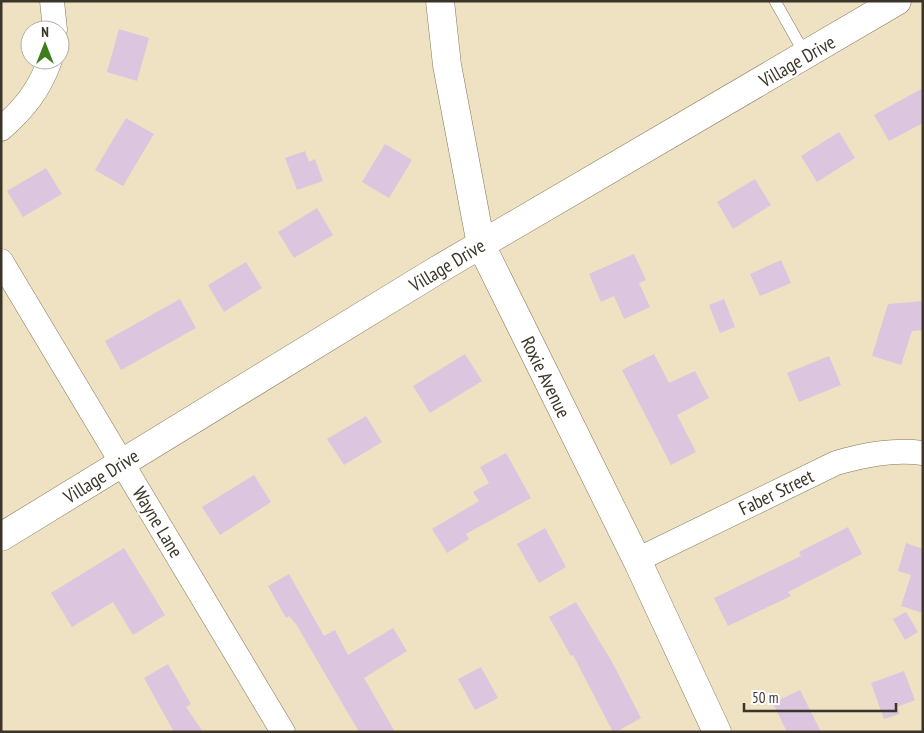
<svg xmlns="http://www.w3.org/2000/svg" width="924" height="733" viewBox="0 0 924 733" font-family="'PT Sans Narrow',sans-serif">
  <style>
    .building { fill: #dcc5df }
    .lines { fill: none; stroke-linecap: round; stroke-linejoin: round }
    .lane-casing { stroke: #84775b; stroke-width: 12 }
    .street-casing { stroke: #84775b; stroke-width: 25 }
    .secondary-casing { stroke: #84775b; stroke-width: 29 }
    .lane { stroke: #fff; stroke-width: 11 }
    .street { stroke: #fff; stroke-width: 24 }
    .secondary { stroke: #fff; stroke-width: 28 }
    .labels { text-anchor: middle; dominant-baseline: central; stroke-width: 4.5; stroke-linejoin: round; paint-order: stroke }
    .street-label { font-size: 19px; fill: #3b3529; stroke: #fff }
  </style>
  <rect width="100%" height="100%" fill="#efe2c2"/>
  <!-- building -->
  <g class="building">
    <path d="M119 29 149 38 137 81 107 72Z"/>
    <path d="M923 88V123L889 141 874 115Z"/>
    <path d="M126 118 154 134 123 186 95 170Z"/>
    <path d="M839 132 855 158 817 182 801 156Z"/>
    <path d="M385 144 412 160 389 198 362 182Z"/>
    <path d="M305 151 309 162 315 159 323 181 297 190 285 158Z"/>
    <path d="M46 168 62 194 23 217 7 191Z"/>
    <path d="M755 179 771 205 733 229 717 202Z"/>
    <path d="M317 208 333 235 294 258 278 232Z"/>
    <path d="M634 254 646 280 639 283 650 307 624 319 614 296 601 302 589 274Z"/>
    <path d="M781 260 791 283 760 296 750 274Z"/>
    <path d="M246 262 262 288 224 312 208 285Z"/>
    <path d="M180 299 196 328 121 370 105 341Z"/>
    <path d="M724 299 735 327 720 333 709 305Z"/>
    <path d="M923 301V330L912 331 901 365 872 356 888 304Z"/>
    <path d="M465 354 482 381 430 413 413 386Z"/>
    <path d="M654 354 669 383 695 371 709 398 677 415 696 452 671 465 622 370Z"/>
    <path d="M829 356 841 385 799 402 787 373Z"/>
    <path d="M366 416 382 442 344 465 327 439Z"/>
    <path d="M506 453 531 498 466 534 469 539 447 553 432 529 479 501 473 492 489 483 480 467Z"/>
    <path d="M254 475 271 502 220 535 202 507Z"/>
    <path d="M848 527 862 554 788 592 791 596 728 626 714 598 801 556 799 552Z"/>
    <path d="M545 528 566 567 539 583 517 544Z"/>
    <path d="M906 543 923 549V613L901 606 911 575 898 571Z"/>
    <path d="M124 548 165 615 133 635 113 602 72 627 51 593Z"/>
    <path d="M289 574 324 636 335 630 348 655 393 628 407 651 364 678 395 732H359L296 624 289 616 286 618 268 586Z"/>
    <path d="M576 602 612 662 641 718 616 732H613L573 655 571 656 549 617Z"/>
    <path d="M906 612 918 632 905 640 893 619Z"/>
    <path d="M168 664 191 704 186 707 203 732H174L144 678Z"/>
    <path d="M481 667 498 698 475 710 458 679Z"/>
    <path d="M904 671 915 700 897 707 900 714 884 719 871 683Z"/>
    <path d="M800 690 821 732H787L773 703Z"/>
  </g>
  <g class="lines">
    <!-- lane casing -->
    <g class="lane-casing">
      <path id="lane" d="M775 1 806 56"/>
    </g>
    <!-- street casing -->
    <g class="street-casing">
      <g id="street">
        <path d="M52 1 55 30"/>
        <path d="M1 129C24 109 40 89 50 60"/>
        <path d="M1 261 283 732"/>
        <path d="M637 560 836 463C864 455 893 449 923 453"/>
      </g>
    </g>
    <!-- secondary casing -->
    <g class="secondary-casing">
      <g id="secondary">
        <path d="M440 1 447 65 481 245 637 560 717 732"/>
        <path d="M1 537 434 272 897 1"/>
      </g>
    </g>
    <!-- lane -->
    <use href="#lane" class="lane"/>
    <!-- street -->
    <use href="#street" class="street"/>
    <!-- secondary -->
    <use href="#secondary" class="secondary"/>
  </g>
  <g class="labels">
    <!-- street labels -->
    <g class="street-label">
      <text transform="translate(797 61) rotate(-30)">Village Drive</text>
      <text transform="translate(447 265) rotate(-31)">Village Drive</text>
      <text transform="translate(546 377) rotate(64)">Roxie Avenue</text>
      <text transform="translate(101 476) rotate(-32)">Village Drive</text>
      <text transform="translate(776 492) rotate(-26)">Faber Street</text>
      <text transform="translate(158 522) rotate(59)">Wayne Lane</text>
    </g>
  </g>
  <!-- border -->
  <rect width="924" height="733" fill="none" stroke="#3b3529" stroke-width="5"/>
  <!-- north arrow -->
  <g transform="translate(45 45)"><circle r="24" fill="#ffffff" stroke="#b1aea9"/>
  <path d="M0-4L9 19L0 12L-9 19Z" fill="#3e7d1c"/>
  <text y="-8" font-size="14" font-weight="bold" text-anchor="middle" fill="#3b3529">N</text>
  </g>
  <!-- scale -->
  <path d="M744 703v8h152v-8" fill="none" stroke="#3b3529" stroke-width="2.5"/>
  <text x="752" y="703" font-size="15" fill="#3b3529" stroke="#ffffff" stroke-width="4" paint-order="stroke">50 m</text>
</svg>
